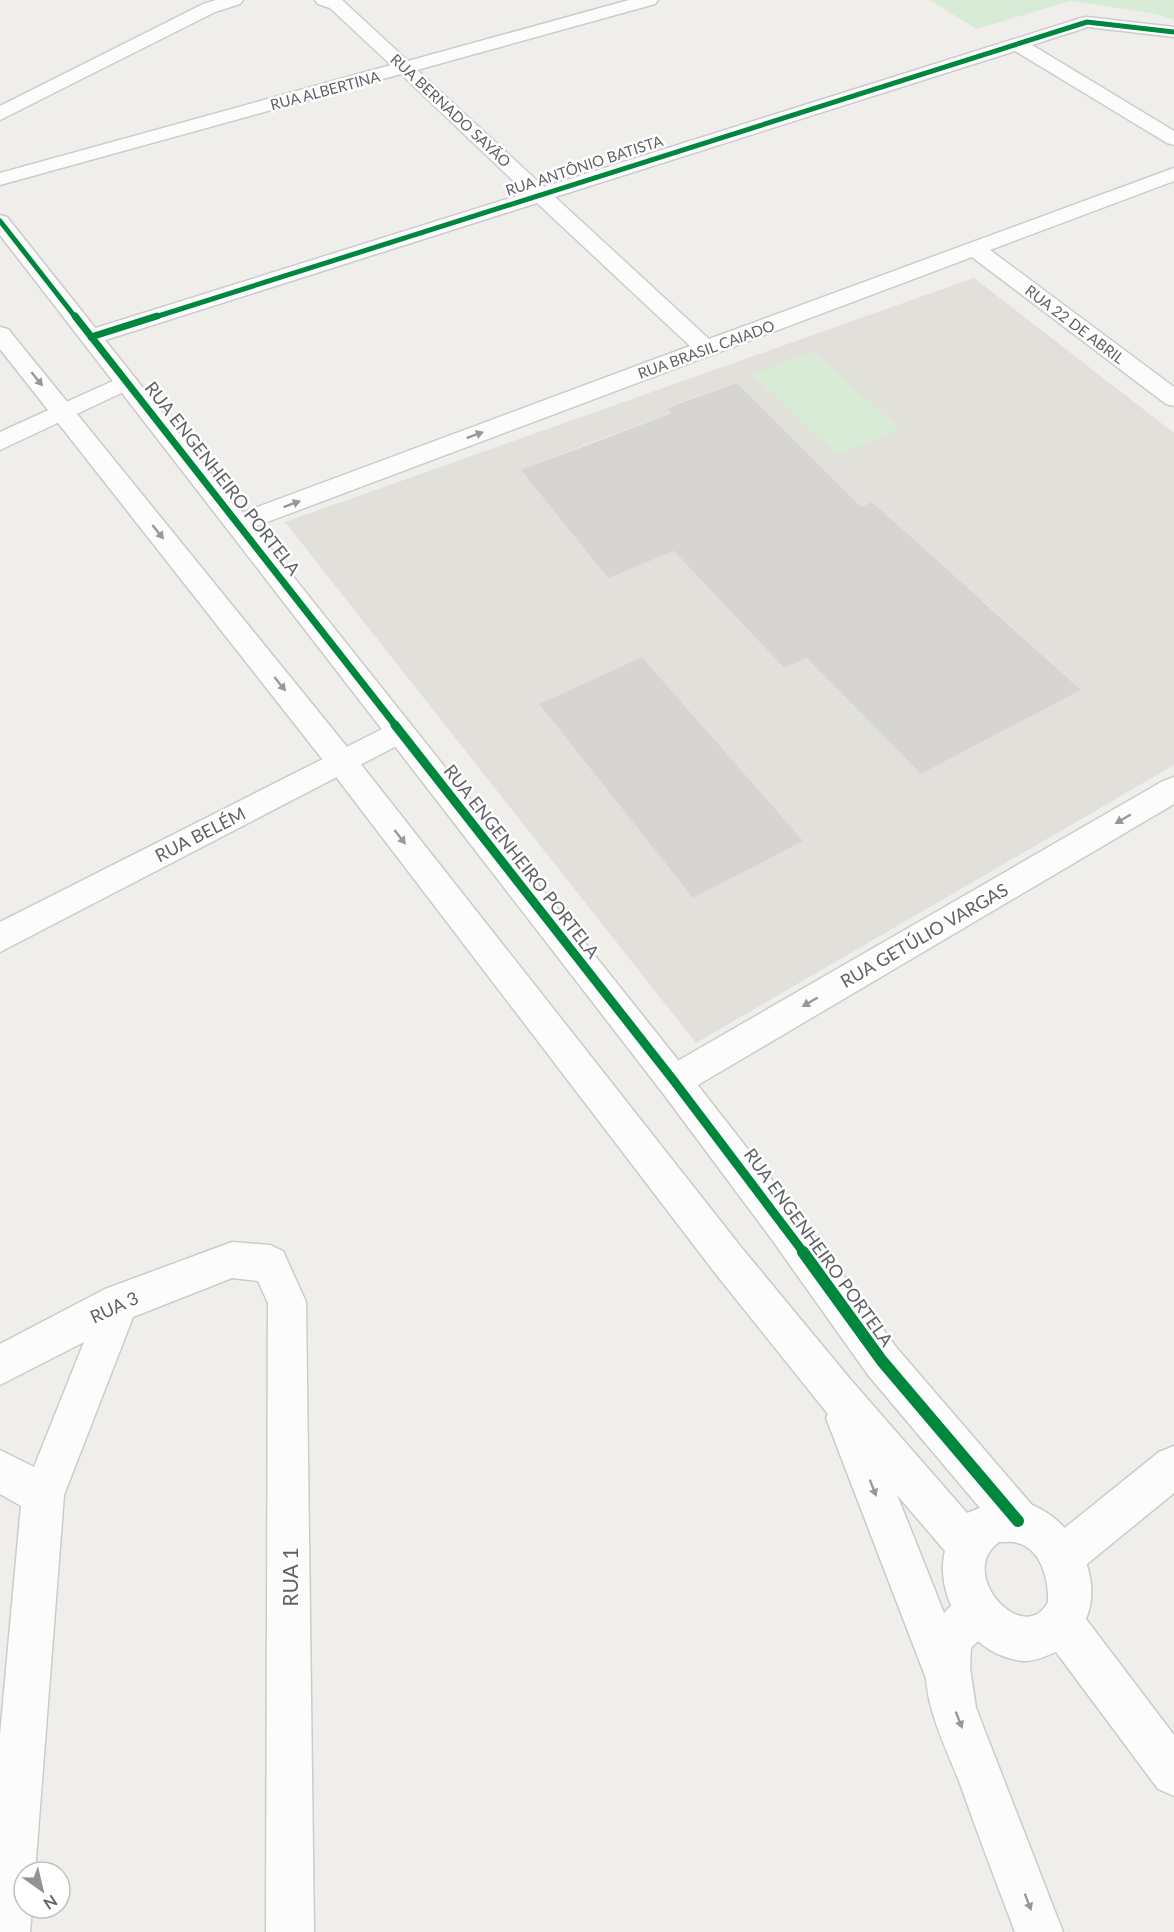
<svg xmlns="http://www.w3.org/2000/svg" width="1174" height="1932" viewBox="0 0 1174 1932" font-family="Lato,sans-serif">
  <style>
    .education { fill: #e2e0da; fill-rule: evenodd }
    .green { fill: #d8ebd6 }
    .building { fill: #d6d5d3 }
    .lines { fill: none; stroke-linecap: round; stroke-linejoin: round }
    .street-casing { stroke: #cbcccc; stroke-width: 3 }
    .secondary-casing { stroke: #cacacb; stroke-width: 3 }
    .street { fill: #fdfcfc; fill-rule: evenodd }
    .secondary { fill: #fdfcfc; fill-rule: evenodd }
    .cycleway-far3-casing { stroke: #fff; stroke-width: 8 }
    .cycleway-far2-casing { stroke: #fff; stroke-width: 10 }
    .cycleway-far1-casing { stroke: #fff; stroke-width: 13 }
    .cycleway-casing { stroke: #fff; stroke-width: 16 }
    .cycleway-far3 { stroke: #00873e; stroke-width: 5 }
    .cycleway-far2 { stroke: #00873e; stroke-width: 7 }
    .cycleway-far1 { stroke: #00873e; stroke-width: 9 }
    .cycleway { stroke: #00873e; stroke-width: 12 }
    .oneway { fill: #96999c }
    .labels { text-anchor: middle; dominant-baseline: central; stroke-width: 5; stroke-linejoin: round; paint-order: stroke }
    .far-street-label { font-size: 15px; fill: #5f6368; stroke: #fff }
    .street-label { font-size: 18px; fill: #5f6368; stroke: #fff }
    .near-street-label { font-size: 21px; fill: #5f6368; stroke: #fff }
  </style>
  <rect width="100%" height="100%" fill="#efeeea"/>
  <!-- education -->
  <path class="education" d="M974 278 1174 433V765L696 1043 285 522ZM737 383 831 478 690 545 608 577 522 470 592 442 672 413 668 407ZM872 502 962 585 784 668 700 578ZM983 601 1081 690 921 774 827 678ZM642 657 802 841 693 898 539 704Z"/>
  <!-- green -->
  <g class="green">
    <path d="M930 0H1174V20L1157 14 1071 1 976 29Z"/>
    <path d="M812 352H813L900 429 837 455 752 374Z"/>
  </g>
  <!-- building -->
  <g class="building">
    <path d="M737 383 861 507 872 502 1081 690 921 774 807 658 784 668 674 551 608 578 521 470 672 413 667 408Z"/>
    <path d="M642 657 803 841 693 898 539 704Z"/>
  </g>
  <g class="lines">
    <!-- street casing -->
    <g class="street-casing">
      <g id="street">
        <path d="M216 0H243L240 4 215 12 0 120V106L203 4Z"/>
        <path d="M315 0H342L408 61 629 0H658L655 4 417 70 544 187 1081 18 1087 17 1174 27V37L1088 27 1032 45 1174 131V145L1167 143 1015 51 555 197 709 339 1174 168V181L990 250 1174 387V406L1166 404 972 257 246 530 237 533 228 530 224 524 228 518 690 346 537 203 99 342 91 344 83 342 80 337 83 332 526 193 401 74 0 185V173L391 65 330 8 318 4Z"/>
        <path d="M126 375 134 377 138 382 134 387 0 450V432Z"/>
        <path d="M400 720 410 723 415 731 410 739 0 952V922Z"/>
        <path d="M1174 777V804L686 1092 674 1097 662 1092 657 1081 662 1070 1163 781Z"/>
        <path d="M232 1242 270 1245 283 1251 306 1302 314 1932H266L268 1303 258 1281 232 1278 133 1317 64 1495 35 1872H24V1908H32L30 1932H0V1735L21 1506 0 1494V1450L34 1467 84 1342 0 1385V1344L105 1289Z"/>
        <path d="M1174 1446V1493L1076 1573 1061 1579 1046 1573 1040 1558 1046 1543 1159 1452Z"/>
        <path d="M978 1589 993 1596 1000 1611 993 1626 971 1648 970 1668 976 1708 1063 1932H1015C996 1882 977 1832 959 1781 944 1743 922 1701 926 1658 928 1625 949 1601 978 1589Z"/>
      </g>
    </g>
    <!-- secondary casing -->
    <g class="secondary-casing">
      <path id="secondary" d="M0 215 7 217 686 1070 796 1211 896 1347 1032 1505C1074 1522 1104 1575 1086 1619L1174 1735V1796L1158 1789 1056 1652C1047 1656 1035 1661 1025 1661 974 1658 933 1600 945 1551L897 1495 970 1678 964 1694 948 1700 932 1694 826 1418 828 1414 715 1273 330 769 0 349V327L8 329 352 753 741 1247 851 1380 967 1513 980 1508 868 1375 770 1237 662 1092 0 235ZM999 1542C1005 1542 1012 1541 1018 1543 1042 1550 1049 1581 1048 1602 1024 1648 955 1574 999 1542Z"/>
    </g>
    <!-- street -->
    <use href="#street" class="street"/>
    <!-- secondary -->
    <use href="#secondary" class="secondary"/>
    <!-- cycleway-far3 casing -->
    <g class="cycleway-far3-casing">
      <g id="cycleway-far3">
        <path d="M0 221 76 318"/>
        <path d="M152 318 1087 22 1174 32"/>
      </g>
    </g>
    <!-- cycleway-far2 casing -->
    <g class="cycleway-far2-casing">
      <g id="cycleway-far2">
        <path d="M75 316 396 726"/>
        <path d="M91 337 157 316"/>
      </g>
    </g>
    <!-- cycleway-far1 casing -->
    <g class="cycleway-far1-casing">
      <path id="cycleway-far1" d="M395 725 674 1081 804 1253"/>
    </g>
    <!-- cycleway casing -->
    <g class="cycleway-casing">
      <path id="cycleway" d="M803 1252 882 1361 1018 1521"/>
    </g>
    <!-- cycleway-far3 -->
    <use href="#cycleway-far3" class="cycleway-far3"/>
    <!-- cycleway-far2 -->
    <use href="#cycleway-far2" class="cycleway-far2"/>
    <!-- cycleway-far1 -->
    <use href="#cycleway-far1" class="cycleway-far1"/>
    <!-- cycleway -->
    <use href="#cycleway" class="cycleway"/>
  </g>
  <!-- one-way arrows -->
  <defs><path id="oneway-solid" d="M-6-.8H1V-3.2L6.5 0L1 3.2V.8H-6Z" transform="scale(1.5)"/></defs>
  <g class="oneway">
    <use href="#oneway-solid" transform="translate(37 379) rotate(51)"/>
    <use href="#oneway-solid" transform="translate(475 435) rotate(-20)"/>
    <use href="#oneway-solid" transform="translate(292 504) rotate(-20)"/>
    <use href="#oneway-solid" transform="translate(158 532) rotate(51)"/>
    <use href="#oneway-solid" transform="translate(280 684) rotate(51)"/>
    <use href="#oneway-solid" transform="translate(1123 819) rotate(150)"/>
    <use href="#oneway-solid" transform="translate(400 837) rotate(52)"/>
    <use href="#oneway-solid" transform="translate(810 1002) rotate(150)"/>
    <use href="#oneway-solid" transform="translate(873 1488) rotate(69)"/>
    <use href="#oneway-solid" transform="translate(959 1720) rotate(69)"/>
    <use href="#oneway-solid" transform="translate(1028 1902) rotate(69)"/>
  </g>
  <g class="labels">
    <!-- far-street labels -->
    <g class="far-street-label">
      <text transform="translate(325 90) rotate(-15)">RUA ALBERTINA</text>
      <text transform="translate(451 110) rotate(43)">RUA BERNADO SAYÃO</text>
      <text transform="translate(584 165) rotate(-18)">RUA ANTÔNIO BATISTA</text>
      <text transform="translate(1075 324) rotate(37)">RUA 22 DE ABRIL</text>
      <text transform="translate(706 349) rotate(-20)">RUA BRASIL CAIADO</text>
    </g>
    <!-- street labels -->
    <g class="street-label">
      <text transform="translate(223 478) rotate(52)">RUA ENGENHEIRO PORTELA</text>
      <text transform="translate(200 834) rotate(-27)">RUA BELÉM</text>
      <text transform="translate(522 861) rotate(52)">RUA ENGENHEIRO PORTELA</text>
      <text transform="translate(924 935) rotate(-30)">RUA GETÚLIO VARGAS</text>
      <text transform="translate(819 1247) rotate(54)">RUA ENGENHEIRO PORTELA</text>
      <text transform="translate(114 1307) rotate(-25)">RUA 3</text>
    </g>
    <!-- near-street labels -->
    <g class="near-street-label">
      <text transform="translate(289 1577) rotate(-90)">RUA 1</text>
    </g>
  </g>
  <!-- north arrow -->
  <g transform="translate(42 1890) rotate(146)"><circle r="28" fill="#ffffff" stroke="#bfc1c3" stroke-width="1.5"/>
  <path d="M0-4.5L10 22L0 15L-10 22Z" fill="#919496"/>
  <text y="-9" font-size="16" font-weight="bold" text-anchor="middle" fill="#5f6368">N</text>
  </g>
</svg>
